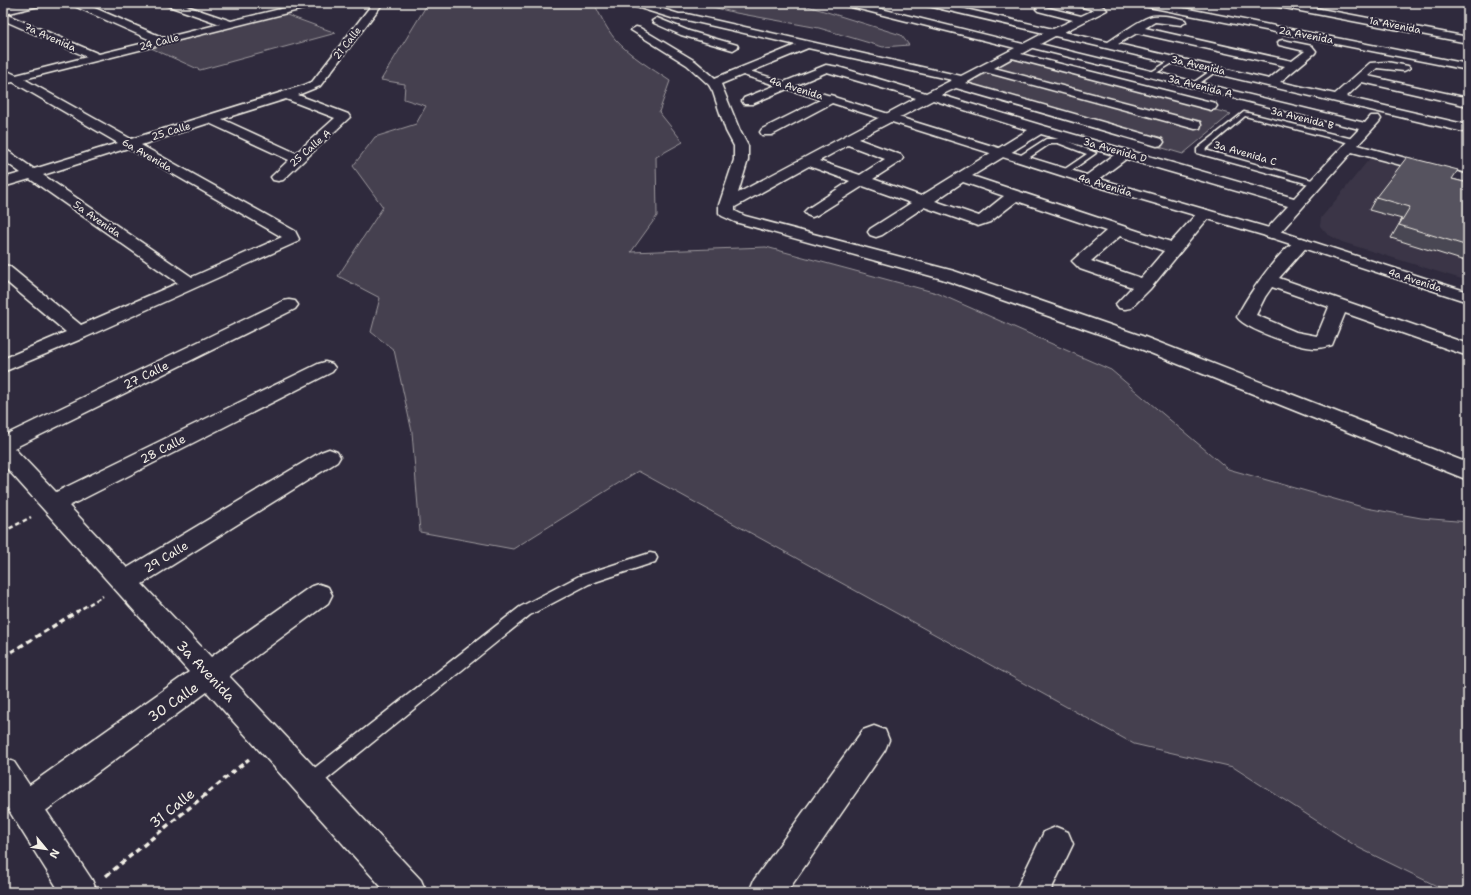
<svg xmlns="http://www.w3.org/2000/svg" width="1471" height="895" viewBox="0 0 1471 895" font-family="'Shantell Sans',sans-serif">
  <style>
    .built { fill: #3b3647 }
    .green { fill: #454050; stroke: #9c989c }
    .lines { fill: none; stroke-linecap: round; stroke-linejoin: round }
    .service-casing { stroke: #f4f1e8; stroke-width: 3 }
    .pedestrian-casing { stroke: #f4f1e8; stroke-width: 3 }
    .minor-casing { stroke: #f4f1e8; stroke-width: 3 }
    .secondary-casing { stroke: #f4f1e8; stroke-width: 3 }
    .path-far1 { stroke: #f4f1e8; stroke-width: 2.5; stroke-dasharray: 4.5 3; stroke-linecap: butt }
    .path { stroke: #f4f1e8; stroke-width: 3.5; stroke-dasharray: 5.5 4; stroke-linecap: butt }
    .service { fill: #2f2a3d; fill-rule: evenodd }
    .pedestrian { fill: #2f2a3d; fill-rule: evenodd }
    .minor { fill: #2f2a3d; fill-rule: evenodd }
    .secondary { fill: #2f2a3d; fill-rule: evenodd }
    .wall { fill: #4a4752; stroke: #f4f1e8 }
    .building { fill: #56525f; stroke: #f4f1e8 }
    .labels { text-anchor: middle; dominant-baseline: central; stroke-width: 4; stroke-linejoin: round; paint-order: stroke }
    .far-street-label { font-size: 10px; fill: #f4f1e8; stroke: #2f2a3d }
    .street-label { font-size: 12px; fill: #f4f1e8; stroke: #2f2a3d }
    .near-street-label { font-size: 14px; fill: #f4f1e8; stroke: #2f2a3d }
  </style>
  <rect width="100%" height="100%" fill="#2f2a3d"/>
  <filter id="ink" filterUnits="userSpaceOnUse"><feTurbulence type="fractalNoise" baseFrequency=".025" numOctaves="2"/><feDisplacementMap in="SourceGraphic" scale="8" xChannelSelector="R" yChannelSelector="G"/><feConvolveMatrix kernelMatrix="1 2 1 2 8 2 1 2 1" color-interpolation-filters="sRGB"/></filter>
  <g filter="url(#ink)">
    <!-- built -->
    <path class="built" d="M1371 157 1468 182V281L1342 242 1327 234 1320 226 1321 218Z"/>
    <!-- green -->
    <g class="green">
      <path d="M428 3H594C600 15 606 28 615 39 630 56 651 68 670 81L659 112 683 142 656 157 657 216 631 252 766 247 937 293 1111 370 1228 469 1366 508 1421 518 1468 522V892H1449L1359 848 1233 767 1134 744 638 471 513 549 420 532 412 432 394 350 371 332 380 298 338 276 383 207 353 166 375 137 416 124 426 106 404 99 405 84 381 80Z"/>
      <path d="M697 3H798L901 35 909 45 883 47 819 28 736 13Z"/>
      <path d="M284 14 336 33 200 70 151 48Z"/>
      <path d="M1013 59 1231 114 1183 154 959 88Z"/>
    </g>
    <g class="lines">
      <!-- service casing -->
      <g class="service-casing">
        <g id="service">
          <path d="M1174 58 1177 60 1176 61 1153 75 1148 74Z"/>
          <path d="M1216 67 1219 69 1218 70 1197 85H1193V83Z"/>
          <path d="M1244 112 1357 140 1358 142 1354 144 1245 116 1205 150 1319 182V186H1316L1197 153V149Z"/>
          <path d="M1046 139H1062L1096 153 1065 175H1062V171L1087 154 1058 143H1051L1024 161H1018V157Z"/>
          <path d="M650 553 655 554 657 558 655 562 589 584 530 615 315 789 309 791 303 789 300 783 303 777 520 607 579 576Z"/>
        </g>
      </g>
      <!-- pedestrian casing -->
      <g class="pedestrian-casing">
        <path id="pedestrian" d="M743 69 1093 177 1276 230 1468 292V302L1266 236 1085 183 740 74 738 72Z"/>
      </g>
      <!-- minor casing -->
      <g class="minor-casing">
        <g id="minor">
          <path d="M27 3H45L43 5 5 14 99 54 153 41 72 5 70 3H83L164 38 220 24 166 5 164 3H178L231 21 305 3H321L319 5 24 79 131 139 305 85 312 82 373 3H383L320 86 298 95 348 114 350 117 283 180 278 181 273 180 271 177 289 160 209 123 141 145 295 231 299 239 297 242 86 337 3 372V359L66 332 3 279V265L9 266 81 325 178 283 30 179 3 187V178L21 173 3 160V150L8 151 34 169 118 143 13 82 8 83 3 81 4 77 3 69 16 75 87 57 3 20V8ZM286 99 335 118 296 153 222 119ZM128 148 282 237 192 277 43 175Z"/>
          <path d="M628 3H643L679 14H687L961 76 1015 48 843 5 841 3H857L1023 44 1044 33 924 5 922 3H939L1053 29 1073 20 1038 11 1036 9 1038 7 1041 6 1081 16 1094 10 1074 5 1072 3C1083 3 1099 1 1107 10L1064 32 1108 42C1118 36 1143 17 1153 16 1163 15 1175 17 1185 20L1186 22 1181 25 1155 22 1145 28 1292 61 1305 51 1279 45 1278 43 1279 41 1283 40 1312 46 1316 51 1315 53 1280 82 1335 94 1370 63 1387 62 1408 66 1410 68 1404 71 1377 68 1368 76 1468 98V106L1362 82 1346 97 1468 125V133L1055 36 1040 44 1365 123 1371 116H1379L1381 119 1379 122 1358 145 1468 175V183L1352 152 1277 236 1271 238 1265 236 1263 233 1288 206 1126 159 1094 183 1089 184 1084 183 1082 180 1084 177 1114 155 1041 134 972 176 1171 242 1199 211 1204 209 1209 211 1212 214 1209 217 1150 289 1131 308 1125 309 1119 308 1116 304 1132 287 1080 269 1072 261 1106 231 1017 201 990 222 978 226 924 207 882 235 876 237 870 235 868 232 870 229 911 203 863 186 817 215 812 217 807 215 804 212 807 209 850 181 809 166 735 207V211L745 216 954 271 1142 336 1468 463V480L1128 344 942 279 735 222 722 216 719 213V205L734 160V146L726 131 713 92 709 85 687 65 631 30 636 27 640 28 695 61 715 78 796 45 687 20 675 19 630 5ZM1137 33 1285 66 1269 79 1118 44ZM808 48 952 80 926 93 838 67 826 65 744 98 742 101 744 104H752L827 72 916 98 738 193 748 160V146L740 131 721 84ZM1032 48H1033L1359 129 1294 198 1044 126 941 95 956 88 1157 146 1162 145 1164 142 1162 139 966 83 985 72 1195 129 1200 128 1201 125 1200 122 994 68 1012 58 1211 110 1215 109 1217 106 1215 103 1021 54ZM933 100 1028 130 921 196 873 179 901 161 903 158 901 155 858 139ZM848 145 885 159 860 175 819 161ZM963 182 1004 196 979 216 935 201ZM1120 236 1164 251 1141 278 1091 261Z"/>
          <path d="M1139 3H1158L1468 64V70L1144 6Z"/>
          <path d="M1269 3H1289L1468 37V43L1274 6Z"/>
          <path d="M657 18 689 31 737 45 738 47 733 50 681 35 654 23 652 21Z"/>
          <path d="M830 95 834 96 836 99 834 102 772 135H762L760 132 762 129Z"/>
          <path d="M1302 238 1308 240 1310 243 1279 278 1468 344V356L1345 313 1332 345C1327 346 1322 348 1316 348 1300 348 1246 330 1237 317 1245 299 1283 243 1302 238ZM1272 287 1329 307 1317 336 1296 332 1256 315 1265 297Z"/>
          <path d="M289 300 295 301 298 305 295 309 14 448 56 492 318 364 325 362 332 364 335 368 332 372 69 506 127 568 321 452 329 449 337 452 340 457 337 462 142 584 211 657 310 587 319 584 328 587 332 595 328 603 229 676 421 880 426 892H386L207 692 36 818 25 823 14 818 9 807 14 796 189 672 3 464V436L283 301Z"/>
          <path d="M874 726 885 730 889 740 885 750 787 892H749L754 880 863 730Z"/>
          <path d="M1056 827 1068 832 1073 844 1050 892H1015L1044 832Z"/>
        </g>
      </g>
      <!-- secondary casing -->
      <g class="secondary-casing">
        <path id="secondary" d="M3 758 14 762 92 880 97 892H60L3 801Z"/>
      </g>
      <!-- path-far1 -->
      <g class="path-far1">
        <path d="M3 532 31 517"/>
        <path d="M76 612 103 596"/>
      </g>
      <!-- path -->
      <g class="path">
        <path d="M3 657 78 611"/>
        <path d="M106 876 249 759"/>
      </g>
      <!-- service -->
      <use href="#service" class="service"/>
      <!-- pedestrian -->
      <use href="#pedestrian" class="pedestrian"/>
      <!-- minor -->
      <use href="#minor" class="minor"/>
      <!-- secondary -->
      <use href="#secondary" class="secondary"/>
    </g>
    <!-- wall -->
    <path class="wall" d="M1452 179 1468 183V262L1391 238 1402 219 1369 210 1376 197Z"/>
    <!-- building -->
    <path class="building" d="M1407 157 1458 170 1452 179 1468 183V246L1399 225 1410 207 1376 197Z"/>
  </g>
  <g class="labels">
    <!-- far-street labels -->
    <g class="far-street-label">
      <text transform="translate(1395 25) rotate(11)">1a Avenida</text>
      <text transform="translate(1306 35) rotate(11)">2a Avenida</text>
      <text transform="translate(50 37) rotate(24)">7a Avenida</text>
      <text transform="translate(159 42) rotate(-14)">24 Calle</text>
      <text transform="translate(347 43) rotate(-52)">21 Calle</text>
      <text transform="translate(1198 65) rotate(13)">3a Avenida</text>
      <text transform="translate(1200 86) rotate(14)">3a Avenida A</text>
      <text transform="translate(796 88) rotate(17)">4a Avenida</text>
      <text transform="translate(1302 118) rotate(14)">3a Avenida B</text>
      <text transform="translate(171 131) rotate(-17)">25 Calle</text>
      <text transform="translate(310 148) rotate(-41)">25 Calle A</text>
      <text transform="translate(1115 150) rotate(16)">3a Avenida D</text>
      <text transform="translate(1245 153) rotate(16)">3a Avenida C</text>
      <text transform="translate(147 155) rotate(30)">6a Avenida</text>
      <text transform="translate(1105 185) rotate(17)">4a Avenida</text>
      <text transform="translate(97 219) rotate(35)">5a Avenida</text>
      <text transform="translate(1415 280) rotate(18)">4a Avenida</text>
    </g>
    <!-- street labels -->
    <g class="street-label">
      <text transform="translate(146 375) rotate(-26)">27 Calle</text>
      <text transform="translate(163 449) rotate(-27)">28 Calle</text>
      <text transform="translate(166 557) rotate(-31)">29 Calle</text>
    </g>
    <!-- near-street labels -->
    <g class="near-street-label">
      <text transform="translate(206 671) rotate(47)">3a Avenida</text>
      <text transform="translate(173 702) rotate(-35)">30 Calle</text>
      <text transform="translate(172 808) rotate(-39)">31 Calle</text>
    </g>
  </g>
  <!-- margin -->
  <rect width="1471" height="895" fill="none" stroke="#2f2a3d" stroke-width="16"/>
  <rect x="8" y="8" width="1455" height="879" fill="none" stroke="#f4f1e8" stroke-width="1.5" filter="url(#ink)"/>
  <!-- north arrow -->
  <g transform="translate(46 849) rotate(119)" stroke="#2f2a3d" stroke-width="3" paint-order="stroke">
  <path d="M0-3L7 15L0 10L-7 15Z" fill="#f4f1e8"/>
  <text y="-6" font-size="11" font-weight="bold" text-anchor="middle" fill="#f4f1e8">N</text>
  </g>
</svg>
